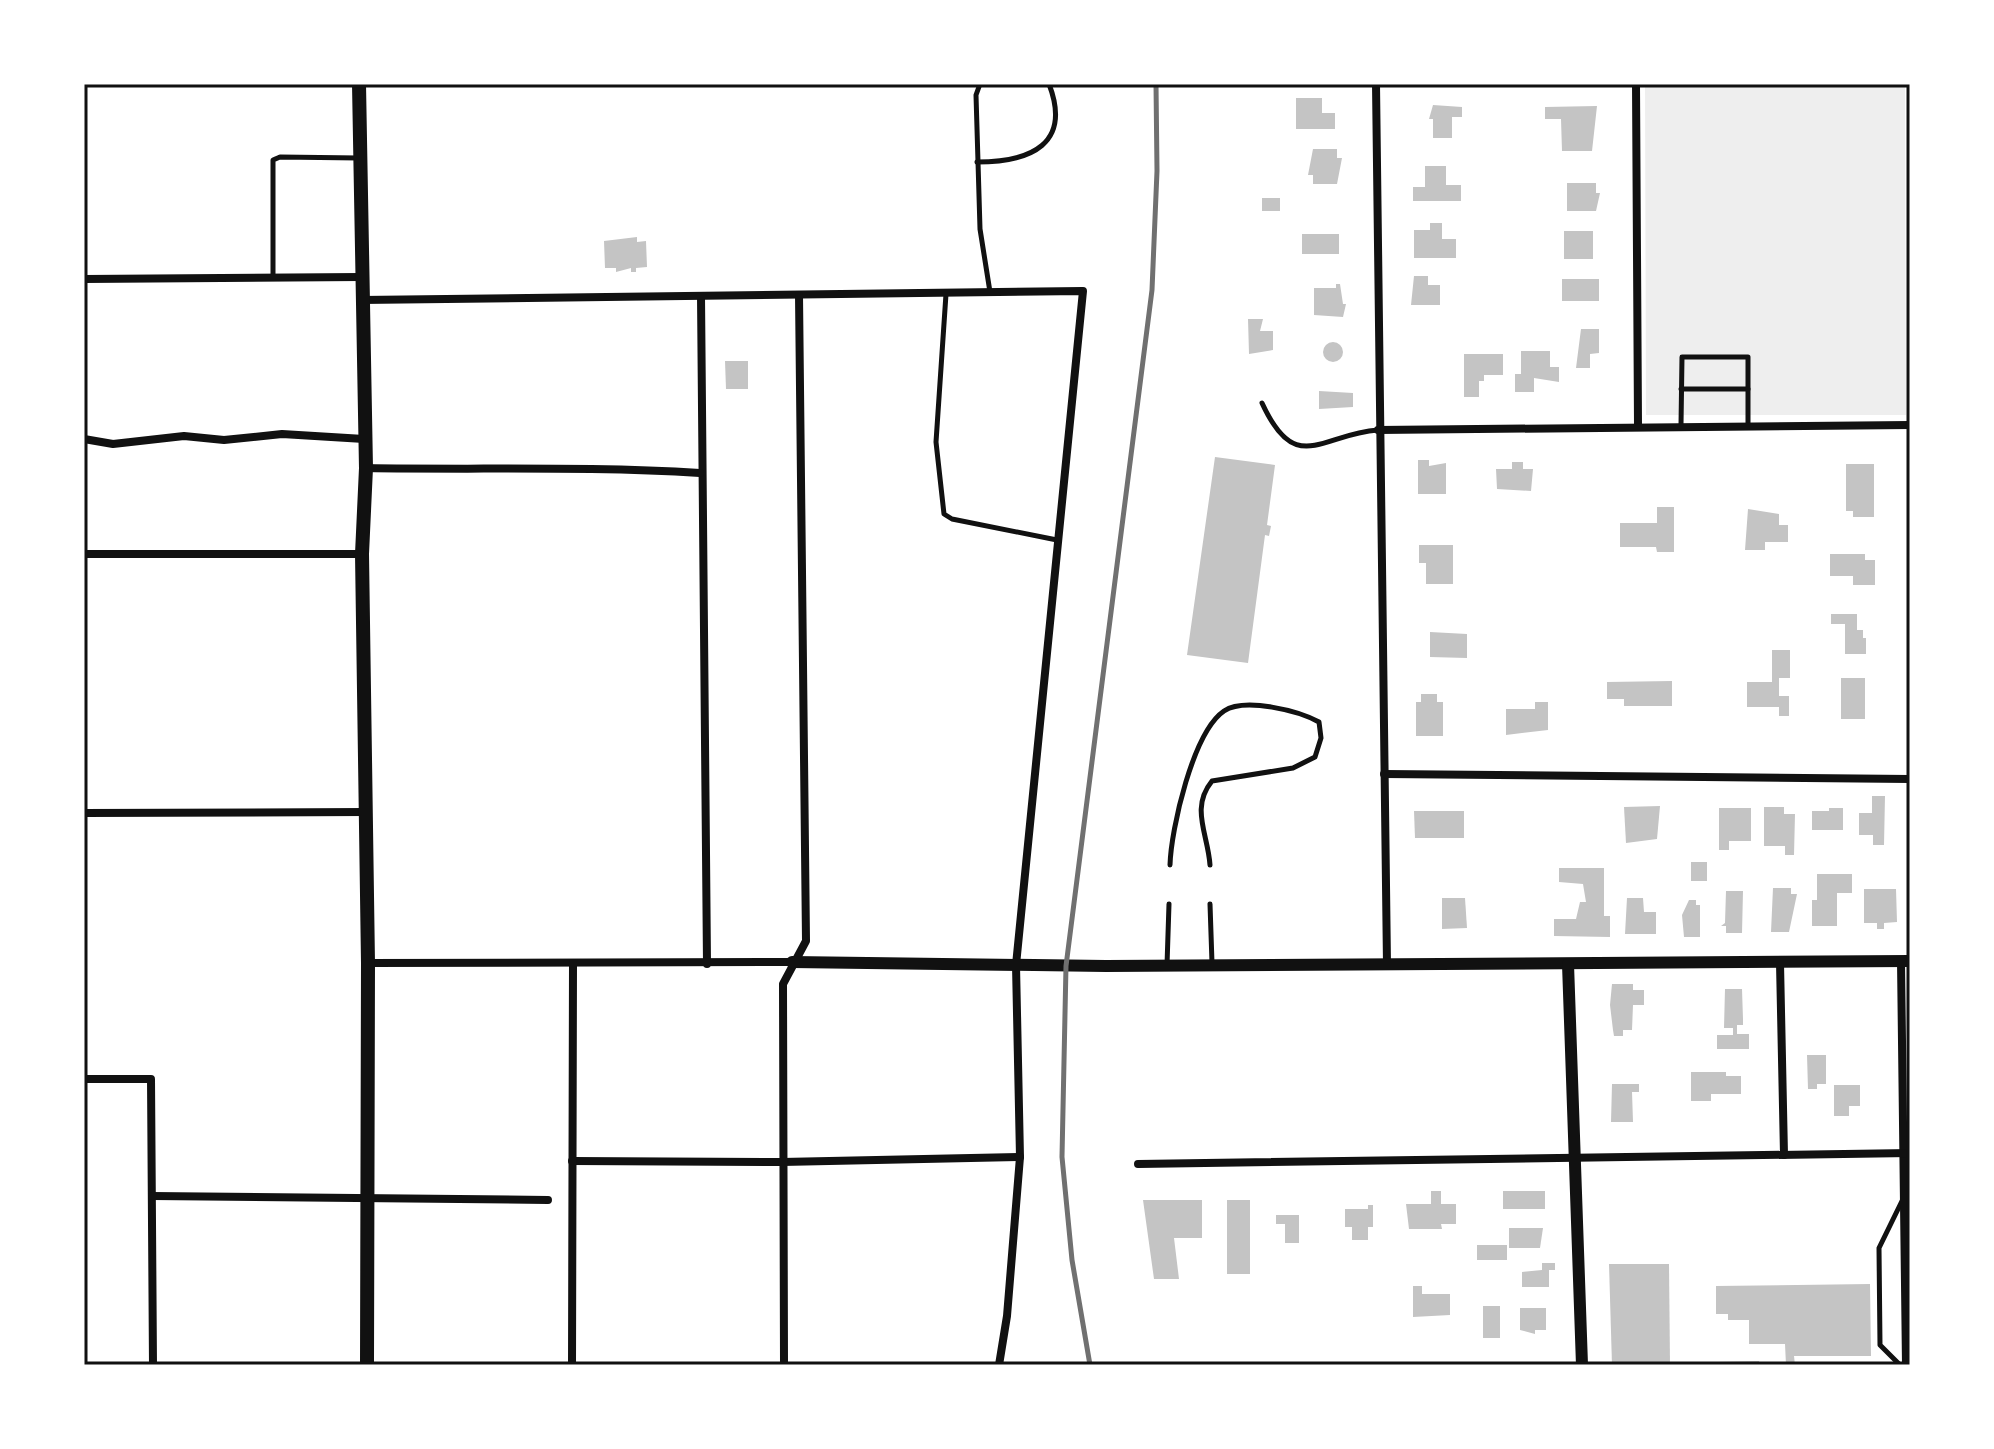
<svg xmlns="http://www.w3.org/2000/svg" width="1994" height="1449" viewBox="0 0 1994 1449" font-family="'Public Sans',sans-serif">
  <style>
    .green { fill: #eee }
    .building { fill: #c4c4c4 }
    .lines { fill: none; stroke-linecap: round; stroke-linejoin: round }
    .service { stroke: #111; stroke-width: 5 }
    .minor { stroke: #111; stroke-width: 8 }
    .tertiary { stroke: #111; stroke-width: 12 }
    .secondary { stroke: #111; stroke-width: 14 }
    .rail { stroke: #707070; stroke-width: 5 }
    .neatline { fill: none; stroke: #111; stroke-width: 3 }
  </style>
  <rect width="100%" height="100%" fill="#fff"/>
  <!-- green -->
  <path class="green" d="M1645 84H1905L1906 415H1646Z"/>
  <!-- building -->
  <g class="building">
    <path d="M1296 98H1322V113H1335V129H1296Z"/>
    <path d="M1433 105 1462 107V117H1452V138H1433V119H1429Z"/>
    <path d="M1597 106 1592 151H1562L1561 119H1545V107Z"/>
    <path d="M1313 149H1337V158H1342L1337 184H1313V175H1308Z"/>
    <path d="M1425 166H1446V185H1461V201H1413V187H1425Z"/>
    <path d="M1567 183H1596V193H1600L1596 211H1567Z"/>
    <rect x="1262" y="198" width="18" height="13"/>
    <path d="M1430 223H1442V239H1456V258H1414V230H1430Z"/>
    <rect x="1564" y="231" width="29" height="28"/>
    <rect x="1302" y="234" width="37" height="20"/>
    <path d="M637 237V242L646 241 647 267 636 268V272H631V268L616 272V268H605L604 241Z"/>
    <path d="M1414 276H1428V285H1440V305H1411Z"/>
    <rect x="1562" y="279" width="37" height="22"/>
    <path d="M1336 284H1340L1343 304H1346L1343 317 1314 315V288H1336Z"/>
    <path d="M1248 319H1263L1260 331H1273V350L1249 354Z"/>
    <path d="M1581 329H1599V353L1590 354V368H1576Z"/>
    <circle cx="1333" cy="352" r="10"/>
    <path d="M1521 351H1550V367H1559V382L1534 378V392H1515V374H1521Z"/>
    <path d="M1464 354H1503V375H1484V381H1479V397H1464Z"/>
    <path d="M725 361H748V389H726Z"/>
    <path d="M1319 391 1353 393V407L1319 409Z"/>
    <path d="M1215 457 1275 465 1267 525 1271 526 1269 536 1265 535 1248 663 1187 655Z"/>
    <path d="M1418 460H1429V466L1446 463V494H1418Z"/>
    <path d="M1512 462H1523V469H1533L1531 491 1497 489 1496 469H1512Z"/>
    <path d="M1846 464H1874V517H1853V511H1846Z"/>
    <path d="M1657 507H1674V552H1657L1656 547H1620V523H1657Z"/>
    <path d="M1748 509 1779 514V525H1788V542H1765V550H1745Z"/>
    <path d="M1419 545H1453V584H1426V563H1419Z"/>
    <path d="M1830 554H1865V560H1875V585H1853V576H1830Z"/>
    <path d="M1831 614H1857V630H1863V638H1866V654H1845V624H1831Z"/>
    <path d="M1430 632 1467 634V658L1430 657Z"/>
    <path d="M1772 650H1790V678H1779V696H1789V716H1779V707H1747V682H1772Z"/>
    <rect x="1841" y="678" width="24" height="41"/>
    <path d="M1672 681V706H1624V699H1607V682Z"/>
    <path d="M1421 694H1437V702H1443V736H1416V702H1421Z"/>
    <path d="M1535 702H1548V730L1506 735V709H1535Z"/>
    <path d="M1872 796H1885L1884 845H1873V835H1859V813H1872Z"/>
    <path d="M1660 806 1657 839 1626 843 1624 807Z"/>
    <path d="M1764 807H1784V814H1795L1794 855H1785V846H1764Z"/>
    <path d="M1719 808H1751V841H1729V850H1719Z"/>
    <path d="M1829 808H1843V830H1812V811H1829Z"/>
    <path d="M1414 811H1464V838H1415Z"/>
    <rect x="1691" y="862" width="16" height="19"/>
    <path d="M1559 868H1604V916H1610V937L1554 936V919H1576L1580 902H1586L1583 884 1559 882Z"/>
    <path d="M1817 874H1852V893H1837V926H1812V900H1817Z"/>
    <path d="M1773 888H1791V894H1797L1789 932H1771Z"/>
    <path d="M1864 889H1896L1897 922 1884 923V929H1877V923H1864Z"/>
    <path d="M1726 891H1743L1742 933H1726V926H1721L1725 923Z"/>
    <path d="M1442 898H1465L1467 928 1442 929Z"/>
    <path d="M1627 898H1643L1644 912H1656V934H1625Z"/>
    <path d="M1689 900H1696V905H1700V937H1684L1682 915Z"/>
    <path d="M1612 984H1633V990H1644V1005H1633L1632 1030H1623V1036H1614L1613 1030 1610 1005Z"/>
    <path d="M1725 989H1742L1743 1019V1025H1737V1034H1749V1049H1717V1035H1733V1028H1724Z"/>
    <path d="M1807 1055H1826V1084H1817V1089H1808Z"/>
    <path d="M1691 1072H1726V1076H1741V1094H1711V1101H1691Z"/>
    <path d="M1612 1084H1639V1092H1632L1633 1122H1611Z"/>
    <path d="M1834 1085H1860V1106H1849V1116H1834Z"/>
    <path d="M1431 1191H1441V1204H1456V1224H1441L1442 1229H1409L1406 1204H1431Z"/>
    <rect x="1503" y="1191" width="42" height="18"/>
    <path d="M1143 1200H1202V1238H1174L1179 1279H1154Z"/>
    <rect x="1227" y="1200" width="23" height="74"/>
    <path d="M1368 1205H1373V1227H1368V1240H1352V1227H1345V1209H1368Z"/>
    <path d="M1276 1215H1299V1243H1285V1224H1276Z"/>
    <path d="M1509 1228H1543L1540 1248H1509Z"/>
    <rect x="1477" y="1245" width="30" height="15"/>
    <path d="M1542 1263H1555V1270H1549V1287H1522V1272L1542 1270Z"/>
    <path d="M1609 1264H1669L1670 1364 1612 1365Z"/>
    <path d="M1870 1284 1871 1356H1794L1795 1365H1786L1785 1344H1749V1320H1728V1314H1716V1286Z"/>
    <path d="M1413 1286H1422V1294H1450V1315L1413 1317Z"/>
    <rect x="1483" y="1306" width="17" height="32"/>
    <path d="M1520 1308H1546V1330H1535V1334L1520 1330Z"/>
    <path d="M1759 1361V1365H1718V1362Z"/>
  </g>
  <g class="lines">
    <!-- service -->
    <g class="service">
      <path d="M980 84 976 95 980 229 990 292"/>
      <path d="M977 162C1031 162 1072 144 1049 84"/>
      <path d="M273 278V160L280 157 359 158"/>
      <path d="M946 294 936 442 944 514 952 519 1057 540"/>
      <path d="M1681 389H1748"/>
      <path d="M1262 403C1296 477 1321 434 1378 430"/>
      <path d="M1681 425 1682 357H1748V425"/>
      <path d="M1170 865C1171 829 1193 732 1224 711 1245 697 1299 711 1319 722L1321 738 1315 757 1293 768 1212 781C1190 808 1208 834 1210 865"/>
      <path d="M1210 904 1212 963"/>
      <path d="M1167 965 1169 904"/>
      <path d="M1900 1365 1880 1345 1879 1248 1902 1201"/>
    </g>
    <!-- minor -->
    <g class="minor">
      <path d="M1376 84 1387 965"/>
      <path d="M1636 84 1638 425"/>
      <path d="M84 279 361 277"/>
      <path d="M701 296 707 964"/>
      <path d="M361 300 1083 291 1016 965 1020 1157 1007 1316 999 1365"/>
      <path d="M1378 430 1910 425"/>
      <path d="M84 439 113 444 184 436 224 440 282 434 364 439"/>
      <path d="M366 468C477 470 588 466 700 473"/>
      <path d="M84 554H362"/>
      <path d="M1384 774 1910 779"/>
      <path d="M84 813 366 812"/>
      <path d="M1901 961 1906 1365"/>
      <path d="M368 963 792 962"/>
      <path d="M1780 963 1784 1155"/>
      <path d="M84 1079H151L153 1365"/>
      <path d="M572 1161 782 1162 1020 1157"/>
      <path d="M1138 1164 1910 1153"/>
      <path d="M152 1196 548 1200"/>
      <path d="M572 1365 573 963"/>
      <path d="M784 1365 783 984 806 941 799 295"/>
    </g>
    <!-- tertiary -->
    <g class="tertiary">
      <path d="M792 962 1106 966 1910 961"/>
      <path d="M1568 964 1582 1365"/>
    </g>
    <!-- secondary -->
    <path class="secondary" d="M359 84 366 468 362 554 368 963 367 1365"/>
    <!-- rail -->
    <path class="rail" d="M1090 1365 1072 1260 1062 1157 1066 966 1152 290 1157 171 1156 84"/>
  </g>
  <!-- border -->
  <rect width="1994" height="1449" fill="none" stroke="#ffffff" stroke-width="172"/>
  <rect x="86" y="86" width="1822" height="1277" class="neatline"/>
</svg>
